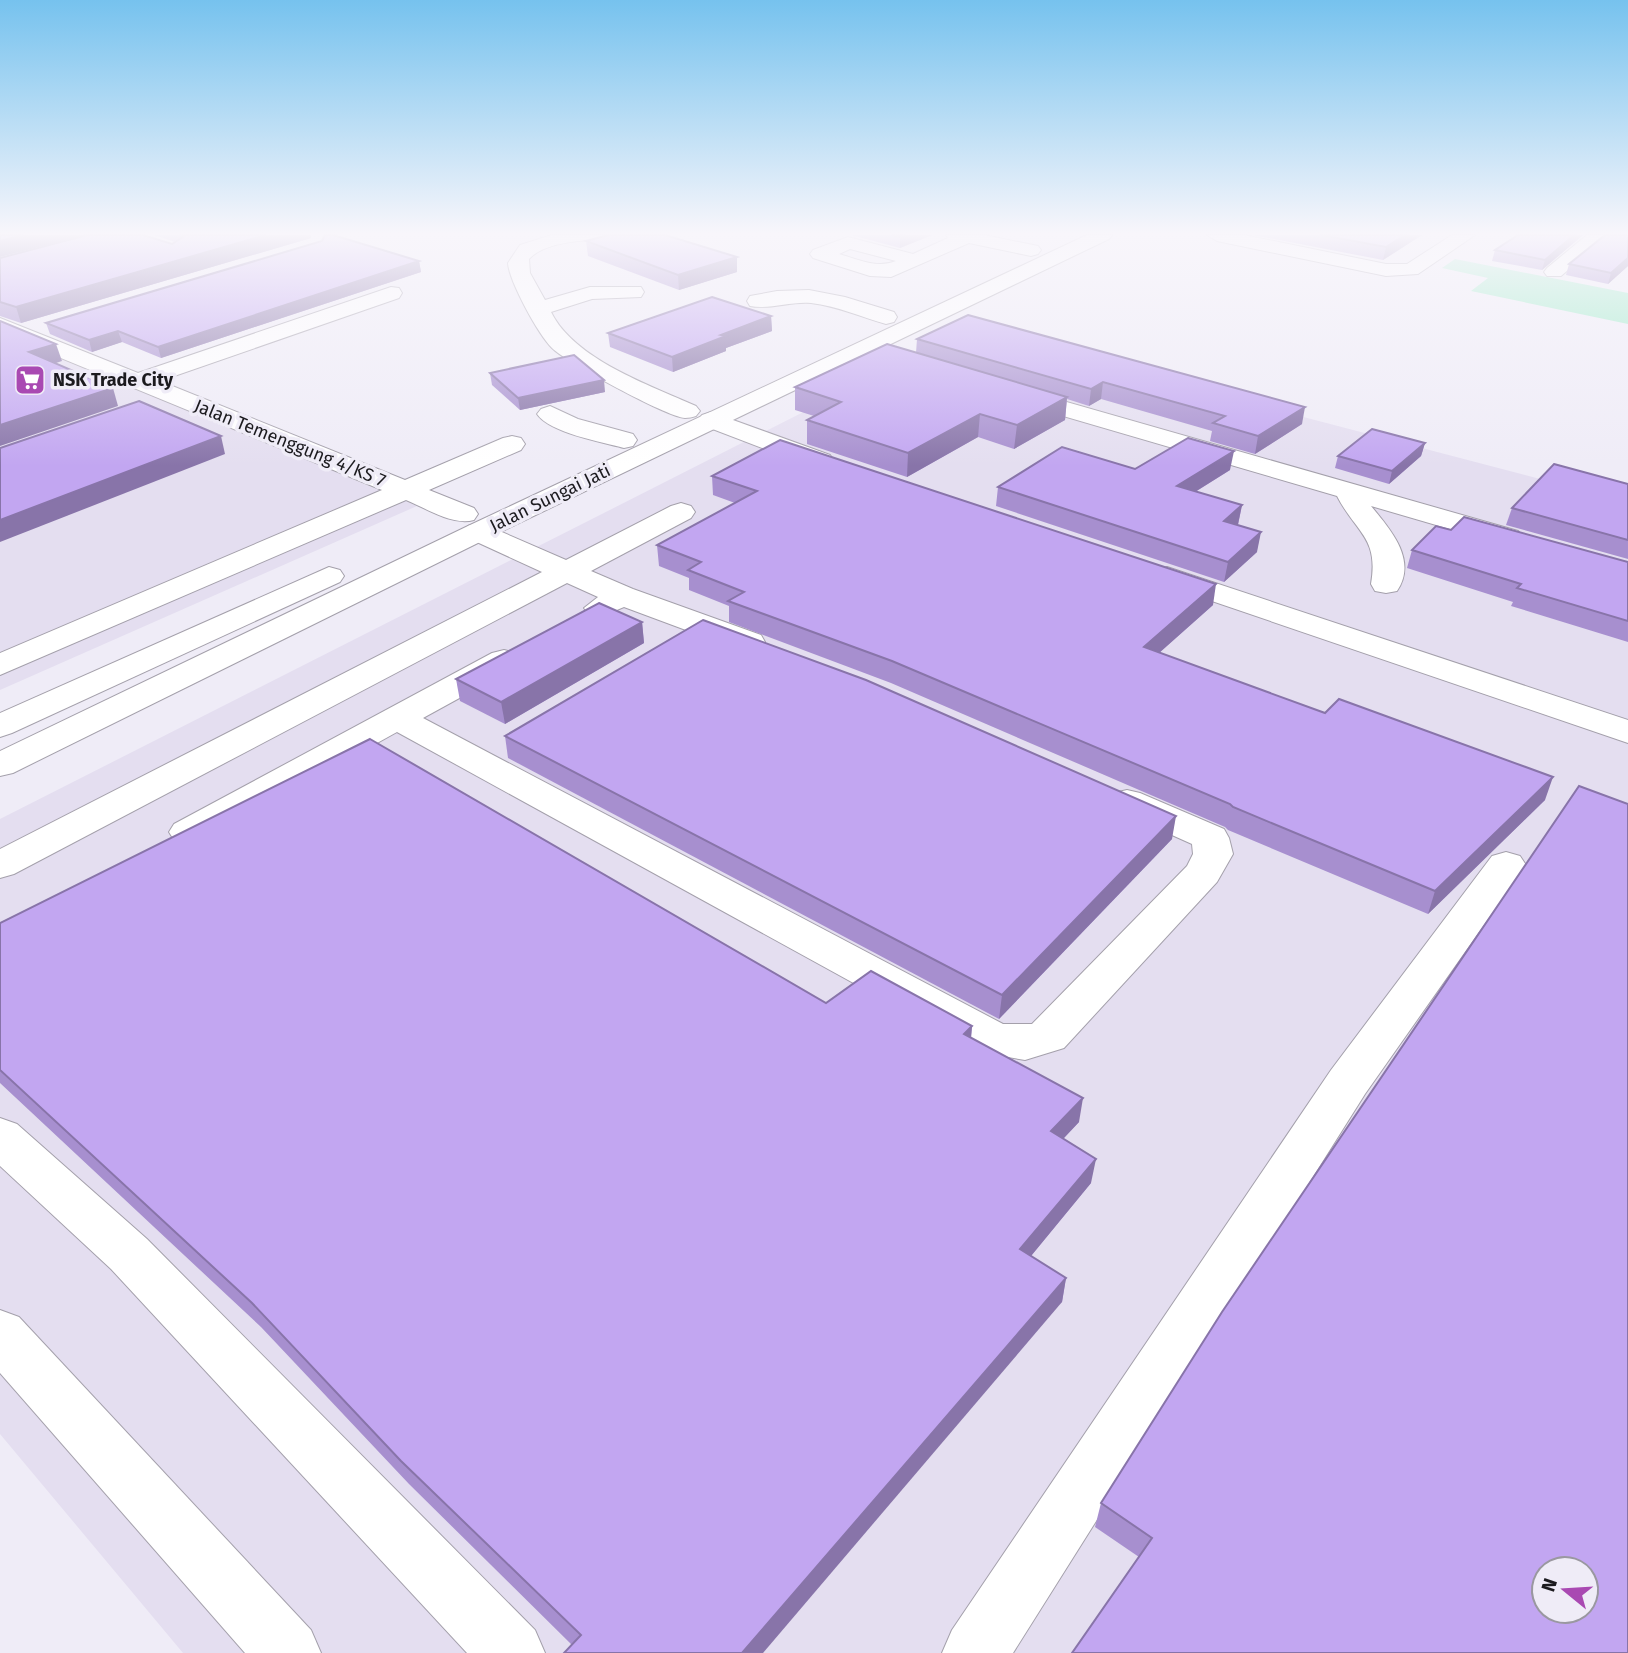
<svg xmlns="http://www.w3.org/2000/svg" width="1628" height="1653" viewBox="0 0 1628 1653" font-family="'Fira Sans',sans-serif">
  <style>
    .built { fill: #e4def0; fill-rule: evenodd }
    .green { fill: #96eac4 }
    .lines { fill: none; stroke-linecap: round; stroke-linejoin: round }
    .minor-casing { stroke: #a4a0ab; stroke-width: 2 }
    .major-casing { stroke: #a4a0ab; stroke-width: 2 }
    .minor { fill: #fff; fill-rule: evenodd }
    .major { fill: #fff; fill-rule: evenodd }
    .wall { fill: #a78fcf }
    .shaded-wall { fill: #8874a9 }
    .building { fill: #c2a6f1; stroke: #8874a9; stroke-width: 2; fill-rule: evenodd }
    .labels { text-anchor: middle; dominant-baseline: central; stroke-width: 7; stroke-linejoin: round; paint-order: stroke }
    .far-poi-label { font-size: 18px; font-weight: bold; fill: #1b1a1e; stroke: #efecf7; text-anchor: start }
    .far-street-label { font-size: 18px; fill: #1b1a1e; stroke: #efecf7 }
  </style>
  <rect width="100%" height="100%" fill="#efecf7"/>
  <!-- built -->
  <g class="built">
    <path d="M967 329 1628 502V1653H183L0 1434V819ZM1544 1569H1586V1611H1544Z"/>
    <path d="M0 332 417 506 0 690Z"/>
  </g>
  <!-- green -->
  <path class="green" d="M1455 259 1628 293V324L1471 291 1488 278 1442 268Z"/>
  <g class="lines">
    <!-- minor casing -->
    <g class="minor-casing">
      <g id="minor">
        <path d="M552 235H666L665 241 658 243C626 239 552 234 529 259L530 273 545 300 590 287H641L644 292 641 297 592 299 551 312C574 359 649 385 696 406L700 411 696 416C693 417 689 418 685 418 667 417 566 362 552 348 538 334 509 281 508 263L520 245Z"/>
        <path d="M946 235H984L1038 246 1041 250 1038 254 1031 256 969 243 891 277 870 276 813 258 810 254 813 250 848 237 913 254 948 238ZM850 249 896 261C877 269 857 259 839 254Z"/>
        <path d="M1207 235H1244L1386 264H1407L1452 235H1475L1418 274 1386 276 1217 241Z"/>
        <path d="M1587 235H1609L1561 276H1547L1544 272 1547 268Z"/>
        <path d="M391 287 399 288 402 293 399 298 160 381 405 480 503 438 512 436 521 438 525 444 521 450 429 490 474 508 478 514 474 520C452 526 426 508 406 500L0 675V653L382 490 0 333V318L138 373Z"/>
        <path d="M809 290 845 297 894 312 897 317 894 322 886 324C861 317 837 306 811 303 791 301 769 310 750 306L747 301 750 296 777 291Z"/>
        <path d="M1014 387 1518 531 1523 537 1518 543 1508 546 1371 506C1390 529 1418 560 1397 591L1386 593 1375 591 1371 584C1379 537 1356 533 1337 496L1005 399 1002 394 1005 389Z"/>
        <path d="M550 406 578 419 633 434 637 440 633 446 624 448C602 442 550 433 537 414L541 409Z"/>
        <path d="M711 412 830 455 834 461 830 467 821 469 812 467 702 425 698 420 702 415Z"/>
        <path d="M681 503 691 506 695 512 691 518 591 571 633 589 761 635 765 642 761 649 749 652 737 649 624 607 600 617 589 615 584 608 598 597 567 583 14 874 0 878V849L542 572 468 538 464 532 468 526 478 523 488 526 566 560 671 506Z"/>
        <path d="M1167 567 1628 720V743L1156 582 1152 576 1156 570Z"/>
        <path d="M504 650 516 653 521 660 516 667 423 718 1003 1024H1032L1187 866 1193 854 1192 844 1114 809 1108 801 1114 793 1127 790 1140 793 1224 829 1229 838 1233 854 1217 882 1064 1048 1025 1060 979 1052 397 732 202 840 188 844 174 840 169 832 174 824 492 653Z"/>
        <path d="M1506 852 1520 856 1526 865 1365 1094 1013 1653H942L952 1630 1331 1070 1492 856Z"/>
        <path d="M0 1118 17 1124 147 1239 535 1630 545 1653H467L111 1269 0 1166Z"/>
        <path d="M0 1310 19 1317 311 1630 321 1653H245L0 1373Z"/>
      </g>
    </g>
    <!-- major casing -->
    <g class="major-casing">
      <g id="major">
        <path d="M1087 235H1112L1109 239 488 538 13 773 0 776V751L468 526Z"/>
        <path d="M329 567 340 570 344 576 340 582 12 733 0 737V713Z"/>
      </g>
    </g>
    <!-- minor -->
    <use href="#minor" class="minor"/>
    <!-- major -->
    <use href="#major" class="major"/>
  </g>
  <!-- wall -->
  <g class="wall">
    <path d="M154 235H311V238L21 323 0 316V258L172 244 175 242Z"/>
    <path d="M851 235H932L900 248Z"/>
    <path d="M1253 235H1422L1383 260Z"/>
    <path d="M1518 235H1583L1542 270 1492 261 1495 250Z"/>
    <path d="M1628 235V266L1608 284 1566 275 1569 264Z"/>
    <path d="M586 241 737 272 679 290 588 256Z"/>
    <path d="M419 261 421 272 161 358 122 342 92 352 50 334 46 323Z"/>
    <path d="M771 316 772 331 726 348V351L673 372 610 347 608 333Z"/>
    <path d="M917 339 1302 424 1255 454 1210 441 1212 431 1101 399 1089 406 1067 399 1065 420 1014 449 978 437 907 477 807 444V420L814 416 795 410V387L916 353Z"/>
    <path d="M490 373 605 392 520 410 492 385Z"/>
    <path d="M1425 443 1421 456 1389 484 1335 468 1338 456Z"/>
    <path d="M1230 470 1195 492 1242 505 1238 525 1257 552 1224 582 996 506 998 487Z"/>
    <path d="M712 476 1213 605 1159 653 1545 800 1428 914 1228 830 1225 827 891 683 729 622V606L689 590V578L659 566 657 545 735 503 713 495Z"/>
    <path d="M1628 484V559L1506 525 1512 508Z"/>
    <path d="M1412 550 1628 562V642L1511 606 1513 602 1407 568Z"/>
    <path d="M642 622 644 643 505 724 460 701 456 679Z"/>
    <path d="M505 736 1172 839 999 1019 508 758Z"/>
    <path d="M0 923 826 1003 972 1026 971 1037 1079 1122 1063 1139 1091 1183 1031 1256 1066 1278 1062 1302 572 1645 409 1484 261 1327 0 1083Z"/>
    <path d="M1101 1503 1628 1653 1139 1557 1095 1527Z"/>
  </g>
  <!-- shaded-wall -->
  <g class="shaded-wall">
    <path d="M23 235H86L0 257V241Z"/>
    <path d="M266 235H311V238L21 323 16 307Z"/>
    <path d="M906 235H932L900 248V237Z"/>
    <path d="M1405 235H1422L1383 260 1386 247Z"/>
    <path d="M1574 235H1583L1542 270 1545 260Z"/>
    <path d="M737 257V272L679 290 678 275Z"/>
    <path d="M1628 258V266L1608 284 1611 273Z"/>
    <path d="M419 261 421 272 161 358 158 347Z"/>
    <path d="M771 316 772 331 726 348V351L673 372 672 357 721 335Z"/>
    <path d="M118 331 122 342 92 352 89 340Z"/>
    <path d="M56 344 62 361 35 370 29 352Z"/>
    <path d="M604 380 605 392 520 410 518 398Z"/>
    <path d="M1103 382 1101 399 1089 406 1091 389Z"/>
    <path d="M113 388 118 406 0 446V425Z"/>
    <path d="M1067 397 1065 420 1014 449 1017 425Z"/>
    <path d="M1305 407 1302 424 1255 454 1258 436Z"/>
    <path d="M980 414 978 437 907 477 908 453Z"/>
    <path d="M221 436 225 454 0 542V520Z"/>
    <path d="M1425 443 1421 456 1389 484 1392 471Z"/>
    <path d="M1234 451 1230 470 1174 505 1177 486Z"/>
    <path d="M1242 505 1238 524 1220 540 1224 521Z"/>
    <path d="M1261 532 1257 552 1224 582 1228 562Z"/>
    <path d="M1216 584 1213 605 1141 669 1144 647Z"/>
    <path d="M642 622 644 643 505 724 501 702Z"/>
    <path d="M1553 777 1545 800 1428 914 1435 891Z"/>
    <path d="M1176 816 1172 839 999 1019 1002 995Z"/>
    <path d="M972 1026 970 1050 964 1034Z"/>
    <path d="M1083 1098 1079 1122 1047 1156 1051 1131Z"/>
    <path d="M1096 1159 1091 1183 1017 1273 1020 1249Z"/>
    <path d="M1066 1278 1062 1302 763 1653H742Z"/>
  </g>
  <!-- building -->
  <g class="building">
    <path d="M0 235H23L0 241Z"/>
    <path d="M87 235H143L172 244 183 237 182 235H266L16 307 0 302V258Z"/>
    <path d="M325 235H333L419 261 158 347 118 331 89 340 46 323 322 241Z"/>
    <path d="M608 235H665L737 257 678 275 586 241Z"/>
    <path d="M891 235H906L900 237Z"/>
    <path d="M1321 235H1405L1386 247Z"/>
    <path d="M1518 235H1574L1545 260 1495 250Z"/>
    <path d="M1605 235H1628V258L1611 273 1569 264Z"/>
    <path d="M712 297 771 316 721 335 726 336 672 357 608 333Z"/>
    <path d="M968 315 1305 407 1258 436 1213 423 1225 416 1103 382 1091 389 917 339Z"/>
    <path d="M0 321 56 344 29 352 113 388 0 425Z"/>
    <path d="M887 344 1067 397 1017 425 980 414 908 453 807 420 841 402 795 387Z"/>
    <path d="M574 355 604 380 518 398 490 373Z"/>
    <path d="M139 401 221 436 0 520V448Z"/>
    <path d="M1372 429 1425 443 1392 471 1338 456Z"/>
    <path d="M1188 438 1234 451 1177 486 1242 505 1224 521 1261 532 1228 562 998 487 1062 447 1135 469Z"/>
    <path d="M780 440 1216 584 1144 647 1325 713 1339 699 1553 777 1435 891 1233 807 1230 804 892 661 728 601 744 592 688 570 701 562 657 545 757 491 712 476Z"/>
    <path d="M1554 464 1628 484V540L1512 508Z"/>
    <path d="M1464 517 1628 562V621L1517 588 1521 584 1412 550 1436 526 1451 530Z"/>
    <path d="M599 603 642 622 501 702 456 679Z"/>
    <path d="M703 620 866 680 1176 816 1002 995 505 736Z"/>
    <path d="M370 739 826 1003 871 971 972 1026 964 1034 1083 1098 1051 1131 1096 1159 1020 1249 1066 1278 742 1653H564L581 1635 401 1461 252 1303 0 1070V923Z"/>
    <path d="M1579 786 1628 804V1653H1072L1152 1538 1101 1503 1222 1312ZM1544 1569H1586V1611H1544Z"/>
  </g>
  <!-- sky -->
  <linearGradient id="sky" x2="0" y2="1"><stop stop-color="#76c2ee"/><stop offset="0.5" stop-color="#f8f6fb"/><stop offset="1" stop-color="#f8f6fb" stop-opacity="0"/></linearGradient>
  <rect width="1628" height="466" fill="url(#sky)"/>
  <!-- icons -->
  <defs>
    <g id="supermarket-square" transform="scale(1.575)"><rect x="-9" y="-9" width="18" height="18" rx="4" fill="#a949b2" stroke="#efecf7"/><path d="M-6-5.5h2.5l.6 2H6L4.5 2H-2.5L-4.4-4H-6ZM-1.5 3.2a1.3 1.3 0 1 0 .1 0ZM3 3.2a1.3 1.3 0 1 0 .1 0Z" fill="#fff"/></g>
  </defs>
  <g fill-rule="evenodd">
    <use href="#supermarket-square" x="30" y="380"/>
  </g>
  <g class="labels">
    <!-- far-poi labels -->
    <g class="far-poi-label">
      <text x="53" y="380">NSK Trade City</text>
    </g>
    <!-- far-street labels -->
    <g class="far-street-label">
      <text transform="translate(290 443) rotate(22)">Jalan Temenggung 4/KS 7</text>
      <text transform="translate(550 498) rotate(-26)">Jalan Sungai Jati</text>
    </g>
  </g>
  <!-- north arrow -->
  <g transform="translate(1565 1590) rotate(288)"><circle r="33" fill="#efecf7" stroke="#9a98a0" stroke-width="2"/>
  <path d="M0-5L12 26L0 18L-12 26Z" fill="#a949b2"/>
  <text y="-10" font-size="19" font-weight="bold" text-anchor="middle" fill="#1b1a1e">N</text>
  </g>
</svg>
